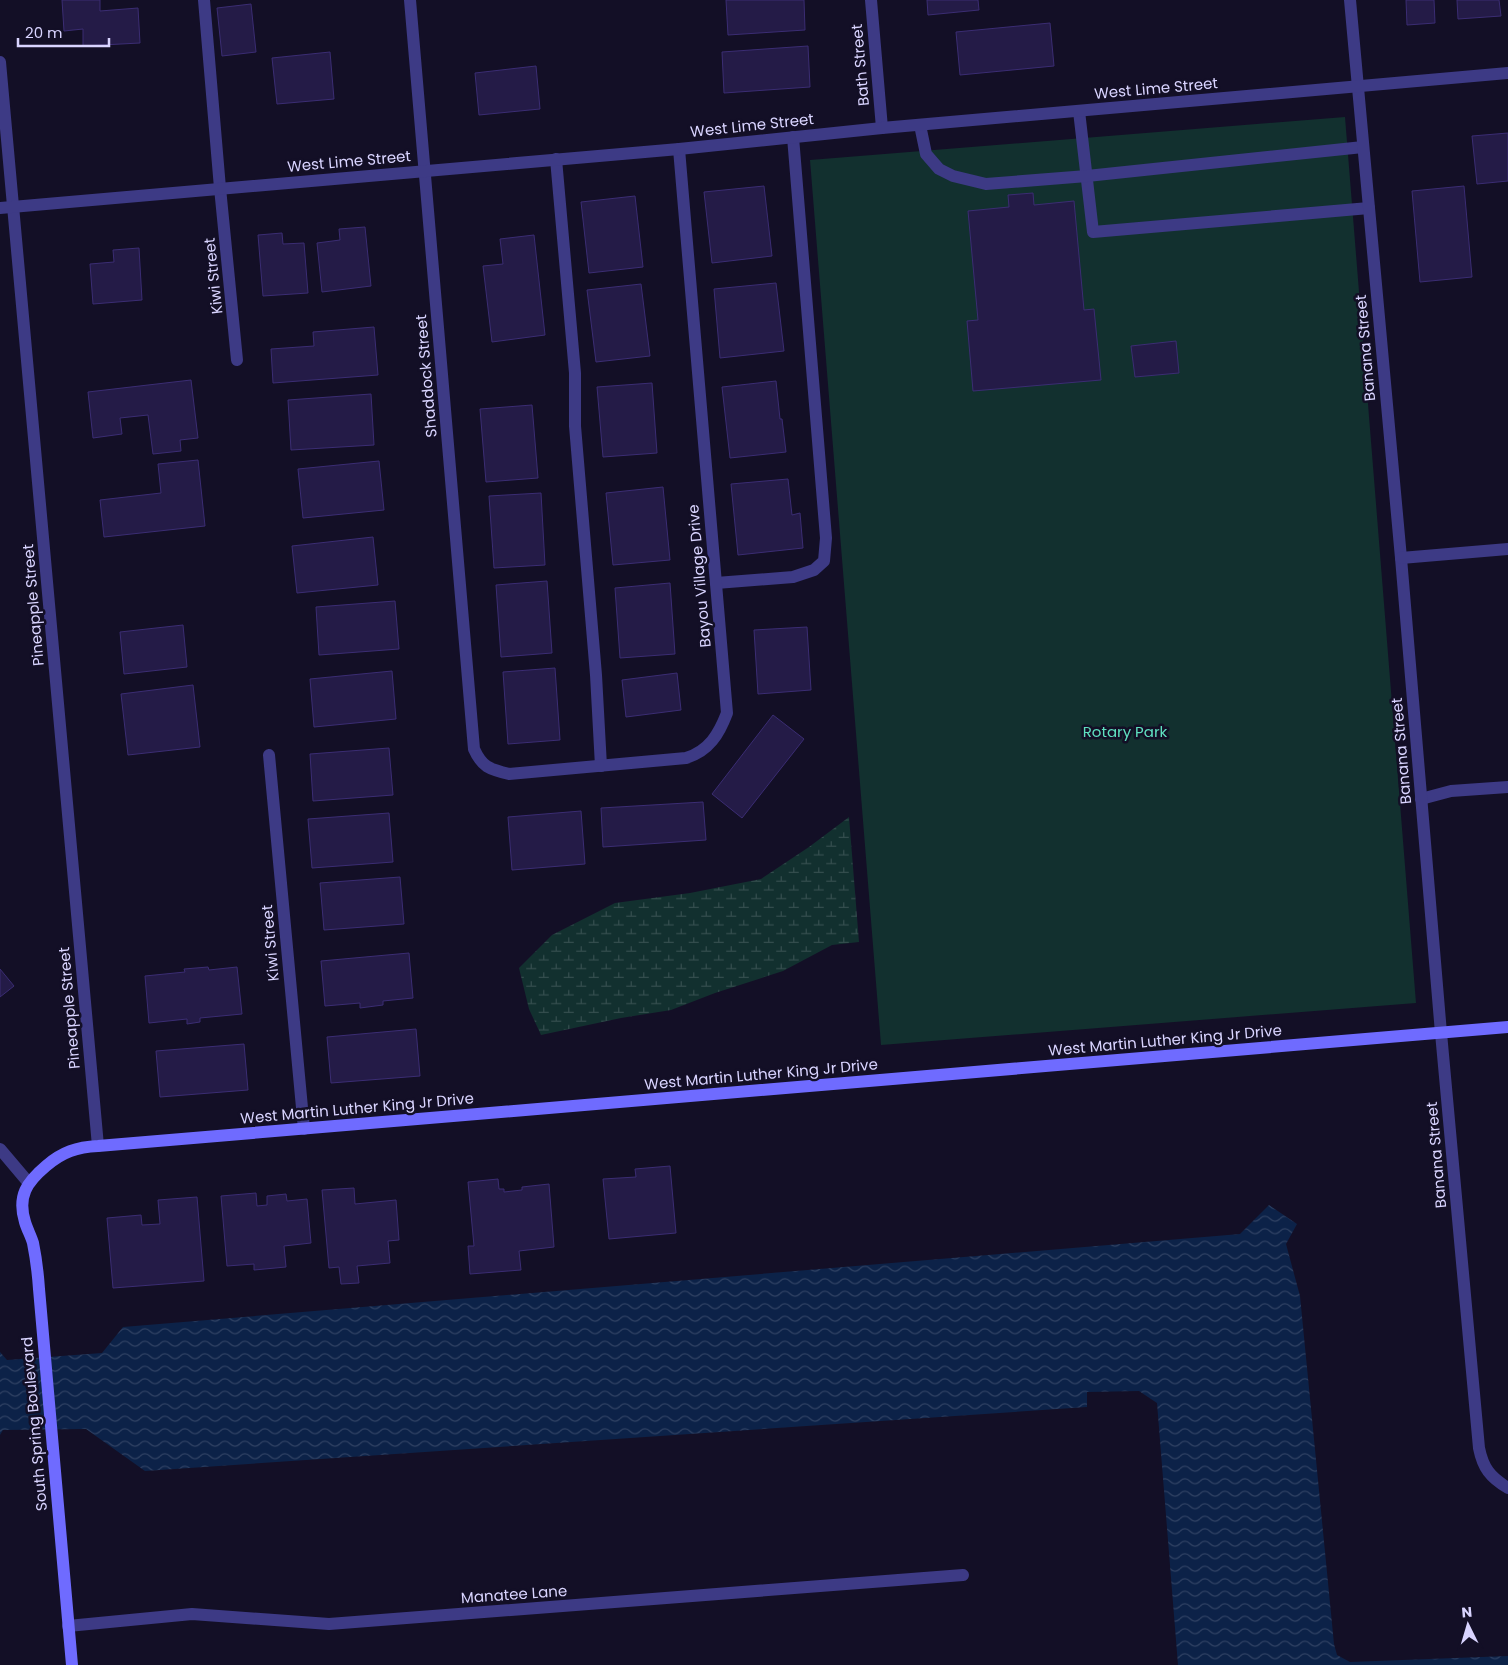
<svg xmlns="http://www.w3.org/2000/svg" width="1508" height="1665" viewBox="0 0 1508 1665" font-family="Poppins,sans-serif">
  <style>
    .green { fill: #12302f }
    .wetland { fill: url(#wetland-marsh) }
    .water { fill: url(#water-waves) }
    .building { fill: #241b47; stroke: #3b2d73 }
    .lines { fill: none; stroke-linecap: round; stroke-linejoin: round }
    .lane { stroke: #3d3a85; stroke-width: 12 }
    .street { stroke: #3d3a85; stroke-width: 12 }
    .secondary { stroke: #6f6bff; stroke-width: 12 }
    .labels { text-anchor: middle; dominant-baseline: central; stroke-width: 5; stroke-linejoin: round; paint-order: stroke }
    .street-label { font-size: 15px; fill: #d9d4ff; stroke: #130f26 }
    .park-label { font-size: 15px; fill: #5fe0c0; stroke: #130f26 }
  </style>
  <defs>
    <pattern id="wetland-marsh" width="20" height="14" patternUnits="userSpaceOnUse" patternTransform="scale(1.25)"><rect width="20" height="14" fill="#12302f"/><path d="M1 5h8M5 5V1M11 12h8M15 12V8" fill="none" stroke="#344d4e"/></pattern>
    <pattern id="water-waves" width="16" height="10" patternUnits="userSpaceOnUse" patternTransform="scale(1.25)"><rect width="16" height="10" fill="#0c2248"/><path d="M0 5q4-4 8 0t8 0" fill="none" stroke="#2f4163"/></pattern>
  </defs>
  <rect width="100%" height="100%" fill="#130f26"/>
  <!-- green -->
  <path class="green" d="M1345 117 1416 1003 881 1045 810 160Z"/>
  <!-- wetland -->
  <path class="wetland" d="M849 817 859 942 832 945 783 971 715 993 671 1010 621 1018 541 1035 529 1009 519 968 552 935 615 903 690 893 761 879 809 847Z"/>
  <!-- water -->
  <path class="water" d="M1269 1205 1297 1224 1286 1244 1300 1296 1334 1644 1337 1655 1350 1662 1508 1656V1665H1178L1157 1403 1139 1391 1087 1392V1407L145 1471 86 1429 3 1430 0 1435V1352L7 1360 102 1353 123 1327 1240 1234Z"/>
  <!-- building -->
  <g class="building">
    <path d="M62 0H100V11L138 8 140 43 83 46V29L64 31Z"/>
    <path d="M726 0H804L805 30 728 35Z"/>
    <path d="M927 0H978L979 10 928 15Z"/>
    <path d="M1406 0H1434L1435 23 1407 25Z"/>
    <path d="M1457 0H1499L1501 16 1458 19Z"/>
    <path d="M251 4 256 52 222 56 217 8Z"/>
    <path d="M1050 23 1054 66 960 75 956 32Z"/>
    <path d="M808 46 810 87 724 93 722 52Z"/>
    <path d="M330 52 334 99 277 104 272 58Z"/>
    <path d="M536 66 540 109 479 115 475 73Z"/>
    <path d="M1508 133V181L1477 184 1472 136Z"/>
    <path d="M764 186 772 256 712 263 704 192Z"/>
    <path d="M1464 186 1472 277 1420 282 1412 191Z"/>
    <path d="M1033 193 1034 205 1074 201 1084 310 1094 309 1101 380 973 391 967 321 978 320 968 211 1009 207 1008 195Z"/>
    <path d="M635 196 643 267 589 273 581 202Z"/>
    <path d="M365 227 371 286 322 292 317 243 340 240 339 229Z"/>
    <path d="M282 233 283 244 304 243 308 293 263 296 258 235Z"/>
    <path d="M534 235 545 335 492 342 483 266 503 264 500 239Z"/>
    <path d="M139 248 142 300 93 304 90 264 114 262 113 250Z"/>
    <path d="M776 283 784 351 720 358 714 289Z"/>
    <path d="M641 284 650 356 596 362 587 290Z"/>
    <path d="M374 327 378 375 273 383 271 349 314 346 313 332Z"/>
    <path d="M1176 341 1179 373 1135 377 1131 346Z"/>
    <path d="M191 380 198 438 180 440 181 451 153 454 148 415 120 418 122 434 93 438 88 392Z"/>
    <path d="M776 381 780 419H782L786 452 730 458 722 387Z"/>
    <path d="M652 383 657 453 603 457 597 387Z"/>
    <path d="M371 394 374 445 291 450 288 400Z"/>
    <path d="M532 405 538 478 486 482 480 409Z"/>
    <path d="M198 460 205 526 104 537 100 500 161 493 158 464Z"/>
    <path d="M379 461 384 510 303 518 298 469Z"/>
    <path d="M788 479 792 515 800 513 803 548 738 555 731 484Z"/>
    <path d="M663 487 670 560 613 565 606 493Z"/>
    <path d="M541 493 545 565 494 568 489 496Z"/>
    <path d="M373 537 378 585 297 593 292 546Z"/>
    <path d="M547 581 552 653 501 657 496 585Z"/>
    <path d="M670 583 675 654 620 658 615 588Z"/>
    <path d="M395 601 399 649 319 655 316 607Z"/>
    <path d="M183 625 187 667 124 674 120 632Z"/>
    <path d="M807 627 811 690 758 694 754 630Z"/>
    <path d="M555 668 560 740 508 744 503 672Z"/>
    <path d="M392 671 396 719 314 727 310 679Z"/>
    <path d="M677 673 681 710 626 717 622 680Z"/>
    <path d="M193 685 200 747 128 755 121 694Z"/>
    <path d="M773 715 804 739 742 818 712 794Z"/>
    <path d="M389 748 393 795 313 801 310 754Z"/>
    <path d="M703 802 706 840 603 847 601 808Z"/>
    <path d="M581 811 585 864 512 870 508 817Z"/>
    <path d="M389 813 393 862 312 868 308 819Z"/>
    <path d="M400 877 404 924 324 930 320 883Z"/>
    <path d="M409 953 413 998 383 1001V1005L360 1008V1003L325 1006 321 961Z"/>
    <path d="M208 967 209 970 237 967 242 1014 200 1018V1022L187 1024V1019L149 1023 145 976 185 972 184 969Z"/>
    <path d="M0 969 14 986 0 997Z"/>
    <path d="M416 1029 420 1076 331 1083 327 1037Z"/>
    <path d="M244 1044 248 1090 160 1097 156 1051Z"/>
    <path d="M670 1166 676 1233 609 1239 603 1179 636 1177 635 1169Z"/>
    <path d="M498 1179 499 1189H504V1192L522 1190V1187L549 1184 554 1247 519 1251 521 1270 470 1274 468 1246H474L468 1182Z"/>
    <path d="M354 1188 355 1204 396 1200 399 1240 388 1241 390 1263 357 1266 359 1283 341 1284 339 1267 329 1268 322 1190Z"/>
    <path d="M256 1193 257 1206 267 1205V1196L286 1194 287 1201 307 1199 311 1243 284 1246 286 1267 254 1270V1264L227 1266 221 1196Z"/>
    <path d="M197 1197 204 1281 113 1288 107 1218 141 1215 142 1225 160 1224 158 1200Z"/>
  </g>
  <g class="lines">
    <!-- lane -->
    <g class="lane">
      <path d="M204 0 220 188"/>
      <path d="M1079 111 1093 232 1369 208"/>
      <path d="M920 125 926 154 939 169 953 176 986 184 1087 176 1363 147"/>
      <path d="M556 159 575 373V426L596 675 601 766"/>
      <path d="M716 583 793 577 814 570 824 561 826 538 793 137"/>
      <path d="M1421 799 1451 791 1508 787"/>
    </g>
    <!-- street -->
    <g class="street">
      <path d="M410 0 474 749C482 767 489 769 509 774L686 758C709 751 719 734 727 713L679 149"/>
      <path d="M871 0 882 128"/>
      <path d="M1350 0 1401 558 1441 1033 1479 1448C1483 1468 1490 1477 1508 1488"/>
      <path d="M0 62 98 1146"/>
      <path d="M220 188 237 360"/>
      <path d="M0 208 679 149 882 128 1508 73"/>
      <path d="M1401 558 1508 549"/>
      <path d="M269 755 304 1129"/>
      <path d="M0 1149 28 1182"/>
      <path d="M68 1626 192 1614 329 1624 963 1575"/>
    </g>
    <!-- secondary -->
    <path class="secondary" d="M72 1665 39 1289C38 1274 36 1258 33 1243 31 1236 27 1229 25 1222 17 1196 27 1182 46 1166 62 1152 77 1147 98 1146L1508 1027"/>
  </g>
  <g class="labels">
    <!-- street labels -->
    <g class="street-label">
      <text transform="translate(860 65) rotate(-95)">Bath Street</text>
      <text transform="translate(1156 88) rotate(-5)">West Lime Street</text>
      <text transform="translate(752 125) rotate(-6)">West Lime Street</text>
      <text transform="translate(349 161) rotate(-5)">West Lime Street</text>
      <text transform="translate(213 276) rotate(-96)">Kiwi Street</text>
      <text transform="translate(1365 348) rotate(-95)">Banana Street</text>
      <text transform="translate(426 376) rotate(-95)">Shaddock Street</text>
      <text transform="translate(699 576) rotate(-95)">Bayou Village Drive</text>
      <text transform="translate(33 605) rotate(-95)">Pineapple Street</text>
      <text transform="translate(1401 751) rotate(-95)">Banana Street</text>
      <text transform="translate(270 943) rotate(-95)">Kiwi Street</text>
      <text transform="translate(69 1008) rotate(-95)">Pineapple Street</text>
      <text transform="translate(1165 1040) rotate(-5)">West Martin Luther King Jr Drive</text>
      <text transform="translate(761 1074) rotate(-5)">West Martin Luther King Jr Drive</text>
      <text transform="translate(357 1108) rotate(-5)">West Martin Luther King Jr Drive</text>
      <text transform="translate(1436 1155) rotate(-95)">Banana Street</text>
      <text transform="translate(34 1424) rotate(-95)">South Spring Boulevard</text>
      <text transform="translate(514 1594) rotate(-4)">Manatee Lane</text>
    </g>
    <!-- park labels -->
    <g class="park-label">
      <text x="1125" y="731">Rotary Park</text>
    </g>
  </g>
  <!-- north arrow -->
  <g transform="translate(1468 1625) rotate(355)" stroke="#130f26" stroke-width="4" paint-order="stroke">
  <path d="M0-4L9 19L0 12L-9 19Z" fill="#d9d4ff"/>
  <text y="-8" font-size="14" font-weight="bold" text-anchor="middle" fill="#d9d4ff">N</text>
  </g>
  <!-- scale -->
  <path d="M18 38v8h91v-8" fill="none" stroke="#d9d4ff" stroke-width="2.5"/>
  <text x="25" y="38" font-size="15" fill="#d9d4ff" stroke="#130f26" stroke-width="4" paint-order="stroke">20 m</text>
</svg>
